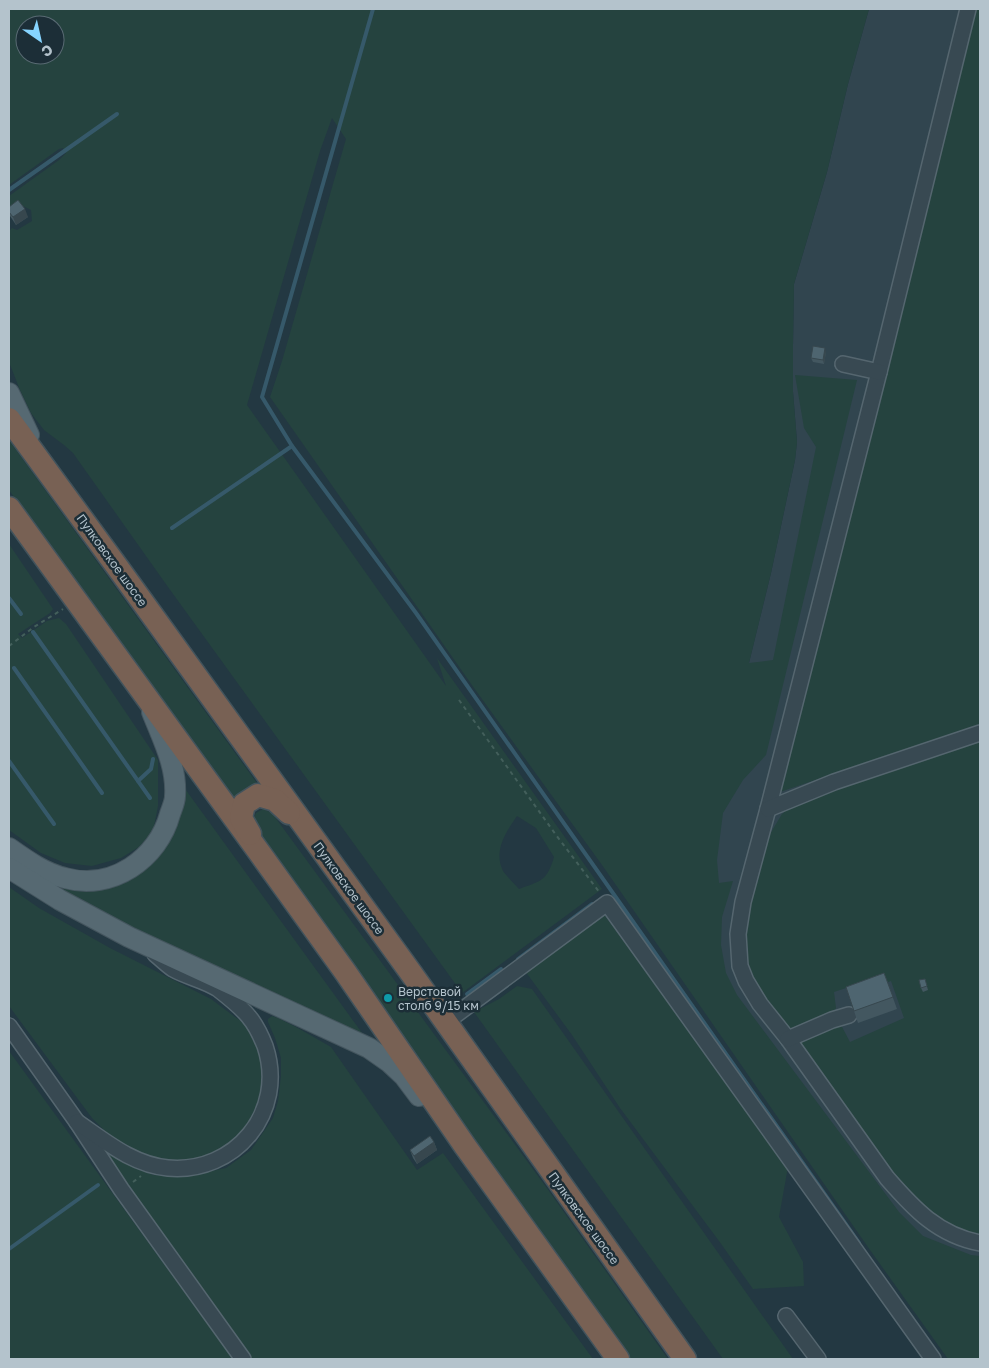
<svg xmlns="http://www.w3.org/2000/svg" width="989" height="1368" viewBox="0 0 989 1368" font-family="'Golos Text',sans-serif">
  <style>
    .airport { fill: #31454f }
    .green { fill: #25433f; fill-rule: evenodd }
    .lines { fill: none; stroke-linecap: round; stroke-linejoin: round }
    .stream { stroke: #36596a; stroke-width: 4 }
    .minor-casing { stroke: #55666f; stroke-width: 18 }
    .major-casing { stroke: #44555e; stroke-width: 22 }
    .highway-casing { stroke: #42535c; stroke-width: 25 }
    .path { stroke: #435f5b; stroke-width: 2; stroke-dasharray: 4 4; stroke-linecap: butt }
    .minor { stroke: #384952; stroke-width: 15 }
    .major { stroke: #566972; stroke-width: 20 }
    .highway { stroke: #786154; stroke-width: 22 }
    .wall { fill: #435760 }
    .shaded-wall { fill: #37474e }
    .building { fill: #4e6570; stroke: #37474e }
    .culture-dot { fill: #0f9aa8; stroke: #1c2e37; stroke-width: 2 }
    .labels { text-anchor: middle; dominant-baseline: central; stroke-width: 5; stroke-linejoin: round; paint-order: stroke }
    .street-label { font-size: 12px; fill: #b4c3cc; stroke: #1c2e37 }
    .poi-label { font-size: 12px; fill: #b4c3cc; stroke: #1c2e37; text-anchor: start }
  </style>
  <rect width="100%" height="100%" fill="#233842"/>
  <!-- airport -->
  <path class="airport" d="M869 9H980V1294L917 1287 636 867 743 687 771 573 795 460 797 442 793 392V344L794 284 827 172 848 84Z"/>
  <!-- green -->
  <g class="green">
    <path d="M9 9H869L848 84 827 172 794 284 793 344V392L797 442 795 460 771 573 749 663 773 660 816 447 804 428 795 375 857 380 766 755 743 780 723 813 717 860 719 883 733 881 722 917 721 945 726 973 737 995 899 1212 923 1236 971 1255 980 1256V1359H948L870 1250 602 865 474 688 270 397 282 361 346 139 332 118 320 151 247 405 446 686 437 658 602 889 462 993 168 587 73 453 64 445 44 430 31 413 20 390 9 362V231L12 228 17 230 32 221 31 210 21 205 9 209V196L59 160 66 153 63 148 59 149 9 185ZM25 25H55V55H25ZM517 816 536 828 554 857C547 881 541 881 519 889 515 884 507 877 503 871 493 851 506 832 517 816Z"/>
    <path d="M974 9H980V724L780 792Z"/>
    <path d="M9 440 259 786C247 787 240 792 233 801L9 490Z"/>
    <path d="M9 544 53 609 50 613 18 634 22 638 47 621 59 618 66 624 158 760V806L153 831 139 847 121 858 92 866 65 863 41 853 9 830Z"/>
    <path d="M980 737V1237L956 1230 919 1208 788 1032 764 1004 746 968 745 917 757 866 770 834 782 814 790 807 805 798ZM873 979 877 986 891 981 904 1018 850 1042 841 1025 833 1015 836 1008 834 992Z"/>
    <path d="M183 786 365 1037 80 904 9 856 92 889 174 832C180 817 182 802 183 786Z"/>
    <path d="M263 809 272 813 549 1191 668 1359H629L524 1213 256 829 253 820 256 813Z"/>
    <path d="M9 887 39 908 110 948 211 999 235 1017 250 1026 265 1069 262 1095 254 1119 238 1139 219 1151 197 1162H154L117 1143 92 1118 9 1006Z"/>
    <path d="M603 913 788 1167 779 1217 803 1262 804 1286 753 1289 719 1241 620 1108 572 1035 525 971Z"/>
    <path d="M517 986 532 989 793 1359H723L474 1012 499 999Z"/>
    <path d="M272 1016 278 1018 296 1027 331 1047 417 1170 443 1153 593 1359H250L97 1147 100 1145 124 1161 153 1175 187 1176 226 1168 251 1150 273 1118 278 1101 281 1076V1058L275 1038 268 1022V1019Z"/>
    <path d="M9 1051 233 1359H9Z"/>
  </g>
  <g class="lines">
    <!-- stream -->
    <g class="stream">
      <path d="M9 190 117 114"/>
      <path d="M292 446 416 613 859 1243"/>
      <path d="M172 528 292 446 262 397 373 9"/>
      <path d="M9 598 21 614"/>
      <path d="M33 632 150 798"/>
      <path d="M14 668 102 793"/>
      <path d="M9 761 54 824"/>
      <path d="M138 781 151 769 153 759"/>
      <path d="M518 959 592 904"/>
      <path d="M467 994 501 969"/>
      <path d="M9 1249 98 1185"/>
    </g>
    <!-- minor casing -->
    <g class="minor-casing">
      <g id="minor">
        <path d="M968 9 879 372 768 809 743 902 738 934 740 966 746 981 760 1004 788 1039 887 1178C914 1209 938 1235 980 1243"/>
        <path d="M843 364 879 372"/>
        <path d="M768 809 834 782 980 733"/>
        <path d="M446 1022 607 903 933 1359"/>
        <path d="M9 1026 77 1122 121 1189 243 1359"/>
        <path d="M788 1039 832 1020 849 1015"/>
        <path d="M77 1122C105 1141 133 1165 168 1168 235 1174 287 1112 265 1046 261 1036 256 1025 249 1017 242 1008 227 996 218 989 204 980 187 977 173 969 167 965 161 959 155 954"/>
        <path d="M786 1316 818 1359"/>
      </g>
    </g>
    <!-- major casing -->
    <g class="major-casing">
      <g id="major">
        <path d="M9 393 29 435"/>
        <path d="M9 848C26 860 44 873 65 878 112 891 158 859 170 814 172 808 175 802 175 796 177 766 163 740 152 712"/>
        <path d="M9 868 60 900 129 937 369 1048 389 1062 404 1076 419 1096"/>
      </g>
    </g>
    <!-- highway casing -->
    <g class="highway-casing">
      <g id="highway">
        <path d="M9 419 118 568 411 973 685 1359"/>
        <path d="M9 508 259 852 346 973 465 1146 618 1359"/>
        <path d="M250 834 241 818 244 804 258 795 275 800 289 813"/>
      </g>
    </g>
    <!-- path -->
    <g class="path">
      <path d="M9 646 34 627 63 609"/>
      <path d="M459 700 556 835 600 893"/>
      <path d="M133 1182 141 1176"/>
    </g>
    <!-- minor -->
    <use href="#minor" class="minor"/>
    <!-- major -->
    <use href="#major" class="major"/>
    <!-- highway -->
    <use href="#highway" class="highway"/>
  </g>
  <!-- wall -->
  <g class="wall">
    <path d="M9 207 28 217 16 225 10 216Z"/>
    <path d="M826 352 824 364 813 362 811 358Z"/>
    <path d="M884 973 897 1009 858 1023 846 987Z"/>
    <path d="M925 979 928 990 923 992 921 988Z"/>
    <path d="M434 1142 437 1150 417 1164 413 1158 410 1150Z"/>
  </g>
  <!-- shaded-wall -->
  <g class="shaded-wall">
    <path d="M25 209 28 217 16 225 13 217Z"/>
    <path d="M825 348 826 352 824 364 823 360Z"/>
    <path d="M434 1142 437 1150 417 1164 414 1156Z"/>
  </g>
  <!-- building -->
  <g class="building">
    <path d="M18 200 25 209 13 217 9 212V207Z"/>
    <path d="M813 346 825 348 823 360 811 358Z"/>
    <path d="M884 973 893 997 854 1011 846 987Z"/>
    <path d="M925 979 927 986 921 988 919 980Z"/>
    <path d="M430 1136 434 1142 414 1156 410 1150Z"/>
  </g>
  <!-- markers -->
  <circle class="culture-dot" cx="388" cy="998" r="5"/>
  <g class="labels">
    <!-- street labels -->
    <g class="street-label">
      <text transform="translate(112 560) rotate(54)">Пулковское шоссе</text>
      <text transform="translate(349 888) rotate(54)">Пулковское шоссе</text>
      <text transform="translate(584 1218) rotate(54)">Пулковское шоссе</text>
    </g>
    <!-- poi labels -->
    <g class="poi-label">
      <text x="398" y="991">Верстовой<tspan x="398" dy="14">столб 9/15 км</tspan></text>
    </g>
  </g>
  <!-- border -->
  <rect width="989" height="1368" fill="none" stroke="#b4c3cc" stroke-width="20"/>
  <!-- north arrow -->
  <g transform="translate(40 40) rotate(146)"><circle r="24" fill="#1c2e37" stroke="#596a73"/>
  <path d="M0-4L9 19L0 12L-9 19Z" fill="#86d4ff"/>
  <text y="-8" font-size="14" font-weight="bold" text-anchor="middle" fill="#b4c3cc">С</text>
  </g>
</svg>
